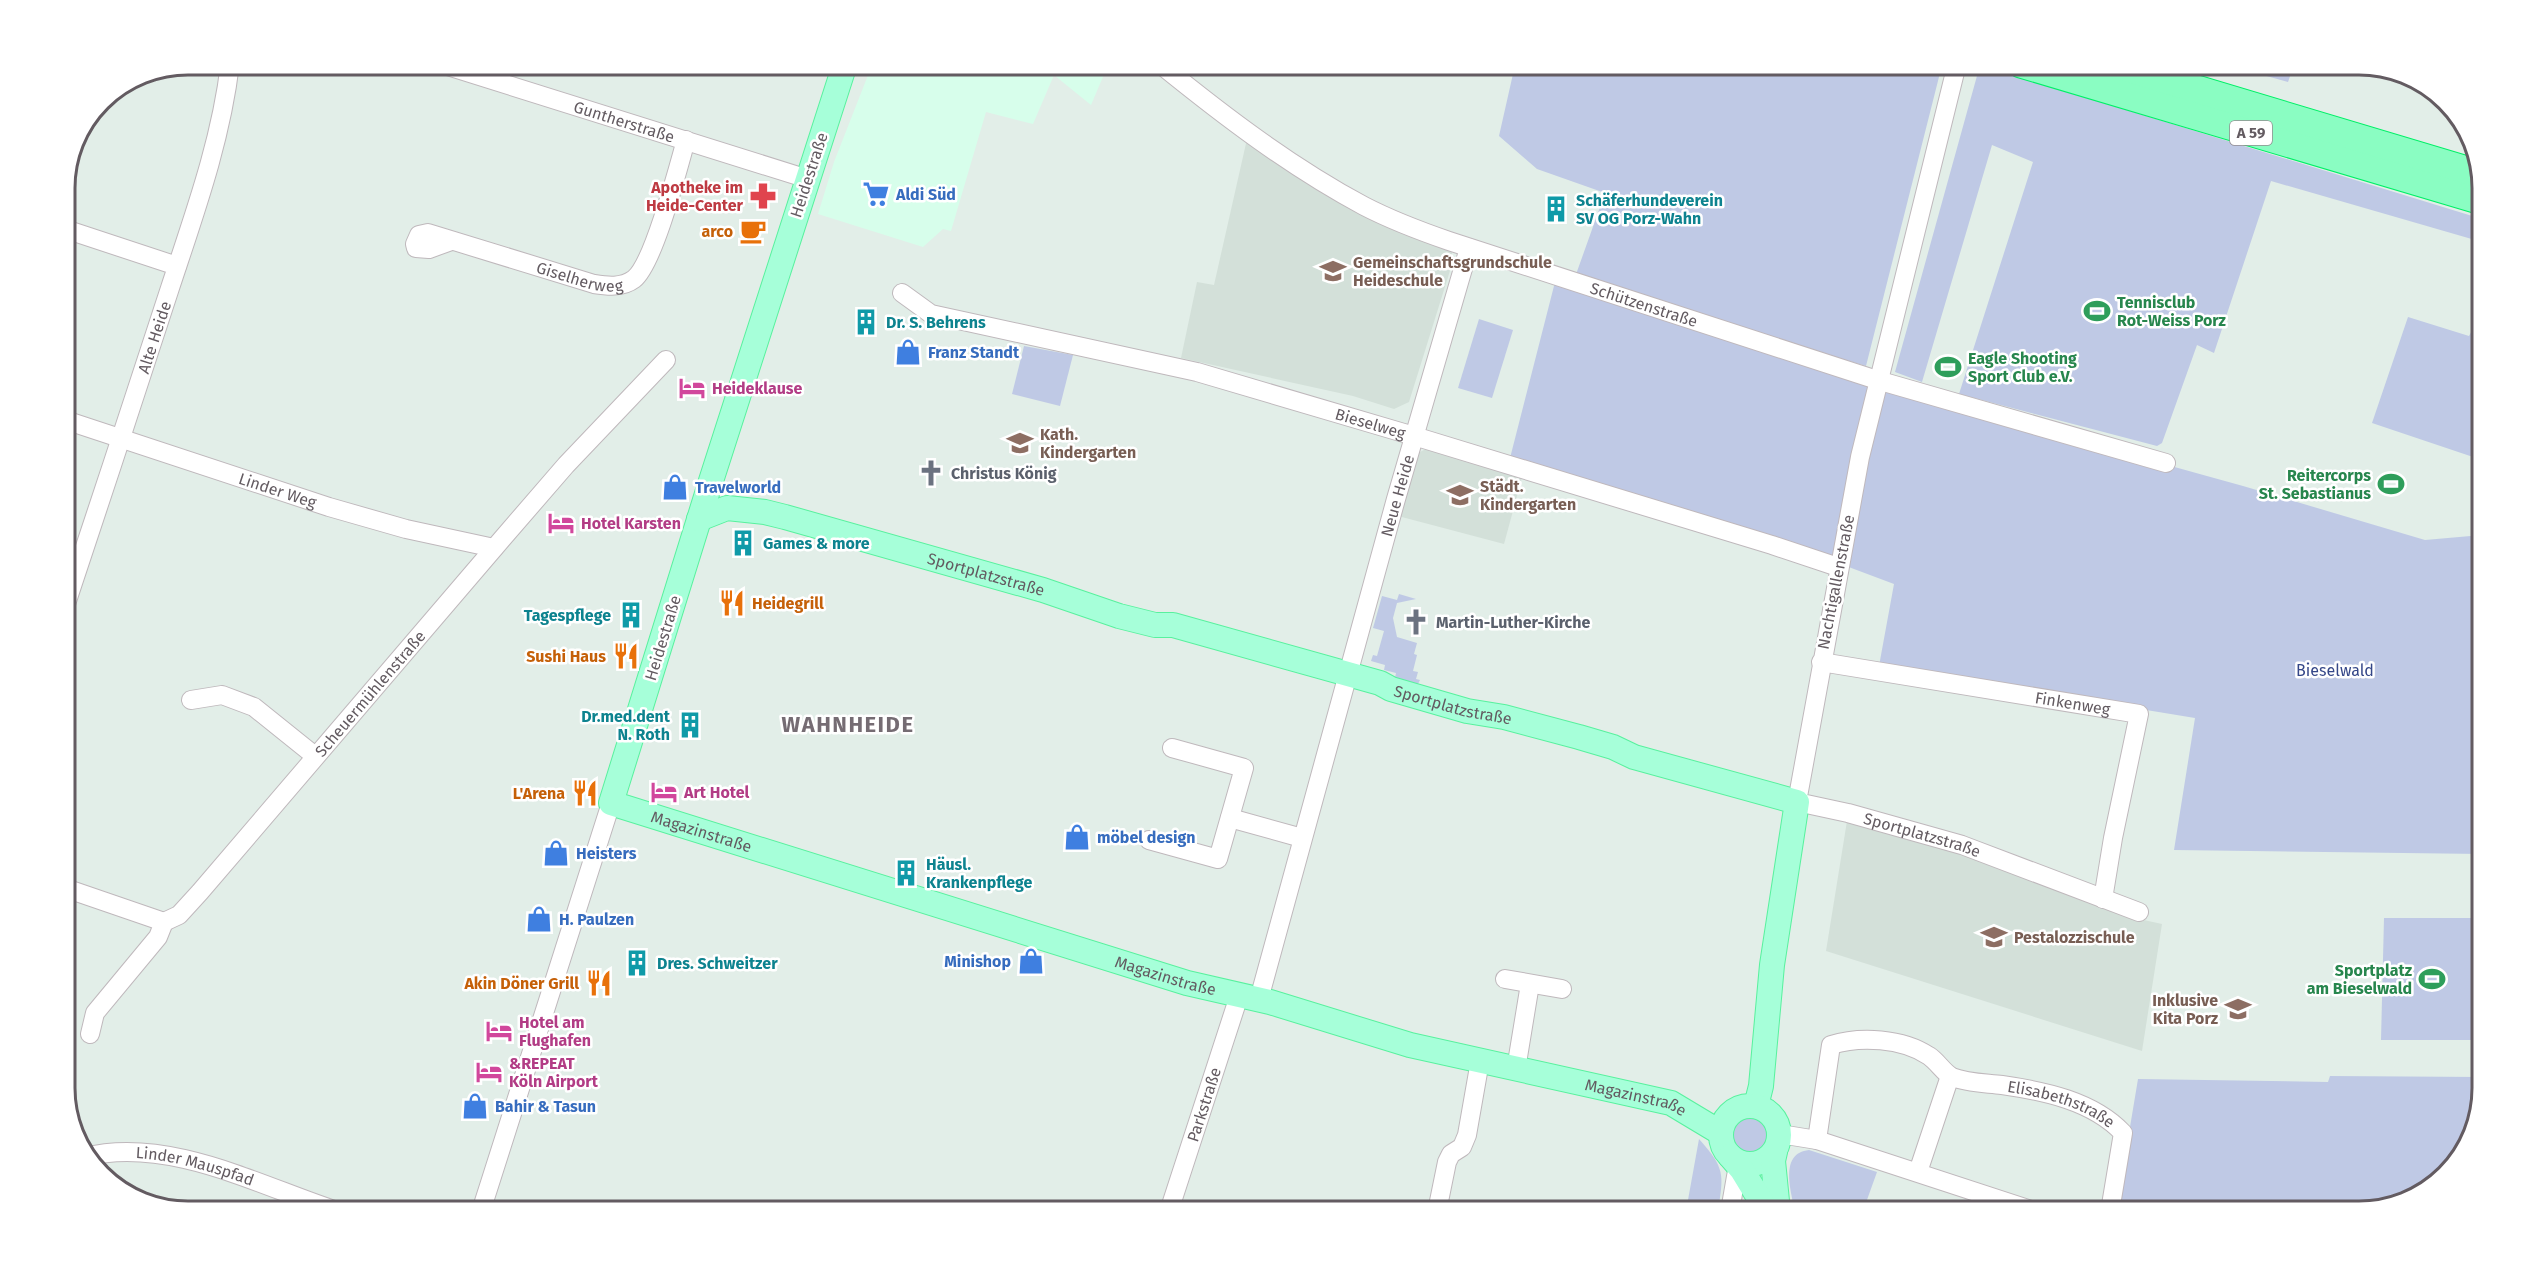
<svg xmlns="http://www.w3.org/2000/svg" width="2547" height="1276" viewBox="0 0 2547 1276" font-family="'Fira Sans',sans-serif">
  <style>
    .commercial { fill: #d7feeb }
    .education { fill: #d3e0d9 }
    .green { fill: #bfc9e5 }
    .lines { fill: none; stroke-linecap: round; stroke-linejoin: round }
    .minor-casing { stroke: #bfb8bc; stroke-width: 20 }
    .major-casing { stroke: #58f19e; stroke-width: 26 }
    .highway-casing { stroke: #00f066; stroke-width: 29 }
    .minor { stroke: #fff; stroke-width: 18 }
    .major { stroke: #a6ffd9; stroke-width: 24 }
    .highway { stroke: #8afdc2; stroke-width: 27 }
    .labels { text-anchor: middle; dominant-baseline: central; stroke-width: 5; stroke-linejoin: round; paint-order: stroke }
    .shield { fill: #fff; stroke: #928c90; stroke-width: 1.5 }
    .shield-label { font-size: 15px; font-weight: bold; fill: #635b61 }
    .street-label { font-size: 16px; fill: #635b61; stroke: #fff }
    .health-label { font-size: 16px; font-weight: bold; fill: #be3a42; stroke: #fff; text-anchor: end }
    .shop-label { font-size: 16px; font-weight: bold; fill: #366cbe; stroke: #fff; text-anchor: start }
    .culture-label { font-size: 16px; font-weight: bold; fill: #0d838f; stroke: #fff; text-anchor: start }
    .food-label { font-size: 16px; font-weight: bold; fill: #c56008; stroke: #fff; text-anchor: end }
    .education-label { font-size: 16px; font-weight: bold; fill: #785e54; stroke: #fff; text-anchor: start }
    .leisure-label { font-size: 16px; font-weight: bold; fill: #27864d; stroke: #fff; text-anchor: start }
    .hotel-label { font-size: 16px; font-weight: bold; fill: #b23c85; stroke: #fff; text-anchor: start }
    .worship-label { font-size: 16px; font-weight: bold; fill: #5b616d; stroke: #fff; text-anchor: start }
    .park-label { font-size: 16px; fill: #354788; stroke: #fff }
    .district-label { font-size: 22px; font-weight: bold; letter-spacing: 1.5px; fill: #756c73; stroke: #fff }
    .rim { fill: none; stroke: #635b61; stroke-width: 3 }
  </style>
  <rect width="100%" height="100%" fill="#e2eee8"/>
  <!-- commercial -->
  <path class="commercial" d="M872 65V64L1108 65 1091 105 1054 75 1033 124 986 112 951 231 943 229 923 247 818 214 834 162Z"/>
  <!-- education -->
  <g class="education">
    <path d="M1247 139 1451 245 1453 261 1409 402 1394 409 1353 396 1181 358 1197 282 1214 285Z"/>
    <path d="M1432 446 1523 474 1504 544 1398 516 1414 455Z"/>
    <path d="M1847 821 1948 849 2121 915 2162 924 2142 1051 1826 951Z"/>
  </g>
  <!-- green -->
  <g class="green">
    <path d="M1515 65H1942L1866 366 1574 280 1605 193 1537 169 1499 136Z"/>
    <path d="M1980 65 2482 219V242L2271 181 2214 353 2197 345 2162 443 2157 446 1959 394 2033 162 1992 145 1922 382 1895 372Z"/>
    <path d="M2227 65H2294L2288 82Z"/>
    <path d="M1555 282 1865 381 2243 486 2425 540 2482 535V854L2174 850 2195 718 1879 666 1894 584 1766 536 1509 462Z"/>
    <path d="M2408 317 2469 336 2475 325 2482 319V460L2372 423Z"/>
    <path d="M1479 319 1513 330 1492 398 1458 388Z"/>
    <path d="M1024 346 1073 355 1060 406 1012 394Z"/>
    <path d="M1399 594 1416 599 1397 603 1393 618 1397 637 1417 643 1414 654 1417 655 1413 671 1418 672 1416 679 1420 680 1418 684 1395 678 1396 673 1384 670 1385 665 1371 661 1373 655 1377 656 1384 631 1373 628 1382 596 1397 600Z"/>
    <path d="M2384 918H2482V1040H2381Z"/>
    <path d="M2330 1076 2482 1077V1088L2470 1143 2428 1191 2360 1211H2116L2138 1079 2328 1082Z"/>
    <circle cx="1750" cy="1135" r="18"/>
    <path d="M1699 1139C1725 1168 1724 1174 1718 1211H1686Z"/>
    <path d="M1809 1150 1877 1172 1863 1211H1795C1791 1191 1779 1153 1809 1150Z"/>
  </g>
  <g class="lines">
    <!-- minor casing -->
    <g class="minor-casing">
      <g id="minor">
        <path id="s1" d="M441 64 808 179"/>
        <path id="s2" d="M1160 64C1224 116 1291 167 1364 206 1391 220 1420 231 1449 241L1877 380 2166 463"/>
        <path id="s3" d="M1957 64 1860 457 1797 802 1848 813 1962 845 2139 912"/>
        <path d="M65 229 177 266"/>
        <path id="s4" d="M451 241 429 249 416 248 415 244 419 235 428 233 594 284C607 286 622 288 634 279 654 263 678 168 686 140"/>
        <path id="s5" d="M902 293 931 314 1197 372 1414 436 1772 545 1838 567"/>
        <path id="s6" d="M65 420 329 507 406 529 494 548"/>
        <path id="s7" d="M65 607C100 501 136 394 170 288 194 215 221 141 230 64"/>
        <path id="s8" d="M1821 662 2139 714 2113 838 2103 899"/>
        <path d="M191 700 222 695 254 707 315 756"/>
        <path d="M1230 818 1302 838"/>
        <path d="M1149 840 1218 859 1244 768 1172 748"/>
        <path d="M65 888 164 922"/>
        <path id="s9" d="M164 922 179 915 200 892 502 539 566 465 666 360"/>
        <path d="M1505 979 1562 989"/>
        <path id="s10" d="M1259 999 1396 499 1469 248"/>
        <path d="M90 1034 95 1013 158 937 164 922"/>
        <path d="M1516 1069 1530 984"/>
        <path d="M1780 1134 1817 1140 2034 1211"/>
        <path id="s11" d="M1817 1140 1831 1045C1860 1036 1902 1038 1929 1056 1937 1061 1944 1073 1952 1077 1967 1083 1986 1083 2002 1085 2044 1091 2093 1101 2123 1133L2110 1211"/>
        <path id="s12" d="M85 1157C168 1136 260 1186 337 1211"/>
        <path d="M1918 1172 1950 1076"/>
        <path d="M481 1211 611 803"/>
        <path id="s13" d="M1169 1211 1239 996"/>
        <path d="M1437 1211 1447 1162 1451 1154 1462 1147 1467 1135 1480 1061"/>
        <path d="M1730 1211 1738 1165"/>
      </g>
    </g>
    <!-- major casing -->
    <g class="major-casing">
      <g id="major">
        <path id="s14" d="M845 64 710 484 611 803 1187 983 1270 1002 1410 1045 1671 1103 1721 1133"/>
        <path id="s15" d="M699 519 727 508 765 512 785 517 1043 590 1119 616 1155 625H1173L1380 683 1391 689 1467 711 1504 717 1579 737 1613 747 1634 757 1797 802 1772 965 1761 1086 1756 1106"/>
        <circle cx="1750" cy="1135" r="29"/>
        <path d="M1775 1152 1773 1161 1778 1211"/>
        <path d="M1730 1156 1742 1170 1767 1211"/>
      </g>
    </g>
    <!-- highway casing -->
    <g class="highway-casing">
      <g id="highway">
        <path d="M2021 64 2482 201"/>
        <path d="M2113 64 2480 174"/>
      </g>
    </g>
    <!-- minor -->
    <use href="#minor" class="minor"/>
    <!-- major -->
    <use href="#major" class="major"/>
    <!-- highway -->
    <use href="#highway" class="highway"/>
  </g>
  <!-- icons -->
  <defs>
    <g id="supermarket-bare" transform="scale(2.07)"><path d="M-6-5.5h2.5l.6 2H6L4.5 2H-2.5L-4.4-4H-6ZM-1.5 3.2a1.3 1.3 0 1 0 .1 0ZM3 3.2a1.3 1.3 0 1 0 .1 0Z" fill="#3f7fe0" stroke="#fff" stroke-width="2.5" paint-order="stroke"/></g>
    <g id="pharmacy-bare" transform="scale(2.07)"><path d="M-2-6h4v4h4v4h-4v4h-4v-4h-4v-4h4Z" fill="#e0444e" stroke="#fff" stroke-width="2.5" paint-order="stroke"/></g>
    <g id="building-bare" transform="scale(2.07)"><path d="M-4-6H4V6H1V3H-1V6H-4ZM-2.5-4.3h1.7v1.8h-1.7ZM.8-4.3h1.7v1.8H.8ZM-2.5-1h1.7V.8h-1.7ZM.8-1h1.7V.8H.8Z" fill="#0f9aa8" stroke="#fff" stroke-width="2.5" paint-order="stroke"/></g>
    <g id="cafe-bare" transform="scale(2.07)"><path d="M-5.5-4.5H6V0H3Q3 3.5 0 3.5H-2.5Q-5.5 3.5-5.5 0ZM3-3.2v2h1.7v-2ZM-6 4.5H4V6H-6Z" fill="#e8710a" stroke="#fff" stroke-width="2.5" paint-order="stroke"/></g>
    <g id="school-bare" transform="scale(2.07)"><path d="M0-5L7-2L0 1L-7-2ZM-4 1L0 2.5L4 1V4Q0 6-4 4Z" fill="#8d6e63" stroke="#fff" stroke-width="2.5" paint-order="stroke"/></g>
    <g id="stadium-bare" transform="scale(2.07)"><path d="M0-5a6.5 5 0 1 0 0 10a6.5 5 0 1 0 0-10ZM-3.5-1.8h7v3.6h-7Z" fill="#2e9e5b" stroke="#fff" stroke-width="2.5" paint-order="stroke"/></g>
    <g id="shop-bare" transform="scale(2.07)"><path d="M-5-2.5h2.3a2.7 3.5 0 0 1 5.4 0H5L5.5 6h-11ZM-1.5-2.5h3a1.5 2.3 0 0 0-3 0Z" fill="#3f7fe0" stroke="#fff" stroke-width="2.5" paint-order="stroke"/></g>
    <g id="hotel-bare" transform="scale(2.07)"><path d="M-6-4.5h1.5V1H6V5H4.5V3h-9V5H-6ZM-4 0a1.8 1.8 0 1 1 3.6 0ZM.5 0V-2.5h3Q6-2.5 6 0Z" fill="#d1479c" stroke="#fff" stroke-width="2.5" paint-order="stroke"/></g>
    <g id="church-bare" transform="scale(2.07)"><path d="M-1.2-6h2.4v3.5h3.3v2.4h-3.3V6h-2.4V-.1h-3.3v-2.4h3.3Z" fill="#6b7280" stroke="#fff" stroke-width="2.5" paint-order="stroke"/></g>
    <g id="restaurant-bare" transform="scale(2.07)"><path d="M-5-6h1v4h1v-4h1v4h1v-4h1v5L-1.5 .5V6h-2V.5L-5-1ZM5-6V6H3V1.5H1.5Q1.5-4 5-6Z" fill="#e8710a" stroke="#fff" stroke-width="2.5" paint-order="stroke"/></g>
  </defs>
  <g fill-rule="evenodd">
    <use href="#supermarket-bare" x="876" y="194"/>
    <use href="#pharmacy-bare" x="763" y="196"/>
    <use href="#building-bare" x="1556" y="209"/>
    <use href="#cafe-bare" x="753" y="231"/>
    <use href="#school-bare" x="1333" y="271"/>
    <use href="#stadium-bare" x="2097" y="311"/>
    <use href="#building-bare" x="866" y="322"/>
    <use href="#shop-bare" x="908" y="352"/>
    <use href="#stadium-bare" x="1948" y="367"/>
    <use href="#hotel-bare" x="692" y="388"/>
    <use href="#school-bare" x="1020" y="443"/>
    <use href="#church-bare" x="931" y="473"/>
    <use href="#stadium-bare" x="2391" y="484"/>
    <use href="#shop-bare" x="675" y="487"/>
    <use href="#school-bare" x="1460" y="495"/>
    <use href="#hotel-bare" x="561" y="523"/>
    <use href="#building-bare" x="743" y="543"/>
    <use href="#restaurant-bare" x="732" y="603"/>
    <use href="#building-bare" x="631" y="615"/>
    <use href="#church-bare" x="1416" y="622"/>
    <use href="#restaurant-bare" x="626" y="656"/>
    <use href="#building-bare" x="690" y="725"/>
    <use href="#hotel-bare" x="664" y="792"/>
    <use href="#restaurant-bare" x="585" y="793"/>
    <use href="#shop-bare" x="1077" y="837"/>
    <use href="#shop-bare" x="556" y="853"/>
    <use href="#building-bare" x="906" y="873"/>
    <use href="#shop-bare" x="539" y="919"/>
    <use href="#school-bare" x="1994" y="937"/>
    <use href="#shop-bare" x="1031" y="961"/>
    <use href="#building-bare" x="637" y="963"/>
    <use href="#stadium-bare" x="2432" y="979"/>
    <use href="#restaurant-bare" x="599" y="983"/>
    <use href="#school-bare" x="2238" y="1009"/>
    <use href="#hotel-bare" x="499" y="1031"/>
    <use href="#hotel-bare" x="489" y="1072"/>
    <use href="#shop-bare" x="475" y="1106"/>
  </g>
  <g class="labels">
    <!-- shield labels -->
    <rect class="shield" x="2230" y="121" width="42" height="24" rx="4.5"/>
    <g class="shield-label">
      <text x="2251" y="133">A 59</text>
    </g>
    <!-- street labels -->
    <g class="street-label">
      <text stroke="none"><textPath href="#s1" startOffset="192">Guntherstraße</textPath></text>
      <text transform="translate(809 175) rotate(-72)">Heidestraße</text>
      <text stroke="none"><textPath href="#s4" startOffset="218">Giselherweg</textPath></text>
      <text stroke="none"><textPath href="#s2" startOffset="546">Schützenstraße</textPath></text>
      <text stroke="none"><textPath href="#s7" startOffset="284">Alte Heide</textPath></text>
      <text stroke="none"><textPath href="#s5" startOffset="489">Bieselweg</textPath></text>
      <text stroke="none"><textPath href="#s6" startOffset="224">Linder Weg</textPath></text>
      <text stroke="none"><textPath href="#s10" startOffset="522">Neue Heide</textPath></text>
      <text stroke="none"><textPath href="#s15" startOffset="298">Sportplatzstraße</textPath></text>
      <text transform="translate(1836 582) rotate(-79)">Nachtigallenstraße</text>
      <text transform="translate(663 638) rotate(-73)">Heidestraße</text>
      <text stroke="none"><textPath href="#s9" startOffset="309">Scheuermühlenstraße</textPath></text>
      <text stroke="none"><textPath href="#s15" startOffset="784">Sportplatzstraße</textPath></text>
      <text stroke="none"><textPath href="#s8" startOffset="255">Finkenweg</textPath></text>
      <text stroke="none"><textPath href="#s14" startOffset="870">Magazinstraße</textPath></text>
      <text stroke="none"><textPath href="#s3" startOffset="885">Sportplatzstraße</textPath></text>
      <text stroke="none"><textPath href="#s14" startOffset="1356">Magazinstraße</textPath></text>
      <text stroke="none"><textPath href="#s14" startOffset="1842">Magazinstraße</textPath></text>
      <text stroke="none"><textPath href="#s13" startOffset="112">Parkstraße</textPath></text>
      <text stroke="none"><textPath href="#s11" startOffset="342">Elisabethstraße</textPath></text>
      <text stroke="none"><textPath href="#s12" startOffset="112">Linder Mauspfad</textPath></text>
    </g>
    <!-- health labels -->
    <g class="health-label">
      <text x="743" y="187">Apotheke im<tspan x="743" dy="18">Heide-Center</tspan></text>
    </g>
    <!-- shop labels -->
    <g class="shop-label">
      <text x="896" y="194">Aldi Süd</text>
      <text x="928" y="352">Franz Standt</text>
      <text x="695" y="487">Travelworld</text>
      <text x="1097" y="837">möbel design</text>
      <text x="576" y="853">Heisters</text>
      <text x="559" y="919">H. Paulzen</text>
      <text x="1011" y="961" text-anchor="end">Minishop</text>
      <text x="495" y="1106">Bahir &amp; Tasun</text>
    </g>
    <!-- culture labels -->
    <g class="culture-label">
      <text x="1576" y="200">Schäferhundeverein<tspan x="1576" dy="18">SV OG Porz-Wahn</tspan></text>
      <text x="886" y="322">Dr. S. Behrens</text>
      <text x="763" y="543">Games &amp; more</text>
      <text x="611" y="615" text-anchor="end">Tagespflege</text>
      <text x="670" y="716" text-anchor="end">Dr.med.dent<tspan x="670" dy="18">N. Roth</tspan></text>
      <text x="926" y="864">Häusl.<tspan x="926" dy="18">Krankenpflege</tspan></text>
      <text x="657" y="963">Dres. Schweitzer</text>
    </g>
    <!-- food labels -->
    <g class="food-label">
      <text x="733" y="231">arco</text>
      <text x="752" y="603" text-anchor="start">Heidegrill</text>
      <text x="606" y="656">Sushi Haus</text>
      <text x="565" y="793">L'Arena</text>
      <text x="579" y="983">Akin Döner Grill</text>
    </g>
    <!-- education labels -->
    <g class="education-label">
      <text x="1353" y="262">Gemeinschaftsgrundschule<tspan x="1353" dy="18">Heideschule</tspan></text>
      <text x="1040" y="434">Kath.<tspan x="1040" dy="18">Kindergarten</tspan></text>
      <text x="1480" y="486">Städt.<tspan x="1480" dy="18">Kindergarten</tspan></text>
      <text x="2014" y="937">Pestalozzischule</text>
      <text x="2218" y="1000" text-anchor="end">Inklusive<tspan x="2218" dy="18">Kita Porz</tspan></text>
    </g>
    <!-- leisure labels -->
    <g class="leisure-label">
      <text x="2117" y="302">Tennisclub<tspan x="2117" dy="18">Rot-Weiss Porz</tspan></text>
      <text x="1968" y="358">Eagle Shooting<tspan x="1968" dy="18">Sport Club e.V.</tspan></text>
      <text x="2371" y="475" text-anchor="end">Reitercorps<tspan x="2371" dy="18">St. Sebastianus</tspan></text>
      <text x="2412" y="970" text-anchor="end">Sportplatz<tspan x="2412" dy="18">am Bieselwald</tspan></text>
    </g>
    <!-- hotel labels -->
    <g class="hotel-label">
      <text x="712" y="388">Heideklause</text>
      <text x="581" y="523">Hotel Karsten</text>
      <text x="684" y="792">Art Hotel</text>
      <text x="519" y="1022">Hotel am<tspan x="519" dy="18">Flughafen</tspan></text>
      <text x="509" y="1063">&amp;REPEAT<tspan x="509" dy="18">Köln Airport</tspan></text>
    </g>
    <!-- worship labels -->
    <g class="worship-label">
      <text x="951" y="473">Christus König</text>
      <text x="1436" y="622">Martin-Luther-Kirche</text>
    </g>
    <!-- park labels -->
    <g class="park-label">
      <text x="2335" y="670">Bieselwald</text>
    </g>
    <!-- district labels -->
    <g class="district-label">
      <text x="848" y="724">WAHNHEIDE</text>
    </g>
  </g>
  <!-- crop -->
  <path d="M0 0H2547V1276H0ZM188 75H2359A113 113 0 0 1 2472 188V1088A113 113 0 0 1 2359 1201H188A113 113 0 0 1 75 1088V188A113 113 0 0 1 188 75Z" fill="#fff" fill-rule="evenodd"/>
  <path class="rim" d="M188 75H2359A113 113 0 0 1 2472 188V1088A113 113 0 0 1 2359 1201H188A113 113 0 0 1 75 1088V188A113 113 0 0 1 188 75Z"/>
</svg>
